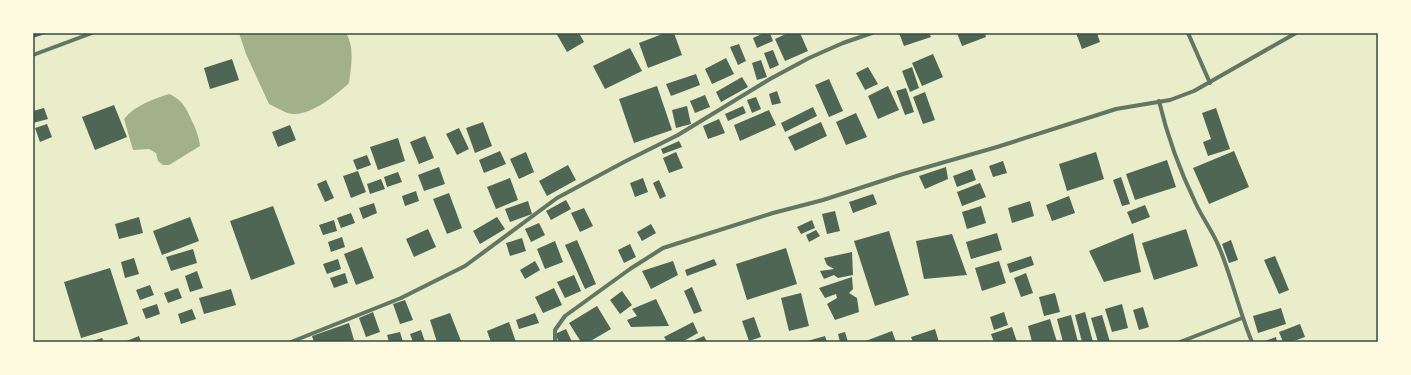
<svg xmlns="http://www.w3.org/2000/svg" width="1411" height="375" viewBox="0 0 1411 375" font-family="'Nunito Sans',sans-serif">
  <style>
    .water { fill: #a3b18a }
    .building { fill: #4f6655 }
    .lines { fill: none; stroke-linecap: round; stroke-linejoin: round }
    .minor { stroke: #617663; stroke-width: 4 }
    .neatline { fill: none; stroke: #344e41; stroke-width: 1.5 }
  </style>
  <rect width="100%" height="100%" fill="#e9edc9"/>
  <!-- water -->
  <g class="water">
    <path d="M239 33H346C355 48 351 67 349 83 337 94 313 114 295 114 288 115 276 107 269 104L246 54Z"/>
    <path d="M169 94C185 101 187 111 194 125 197 133 199 138 200 146L169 165H163L158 161 156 153 149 149 133 150 124 119C134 106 153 99 169 94Z"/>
  </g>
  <!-- building -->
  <g class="building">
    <path d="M33 33H45V34L33 38Z"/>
    <path d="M556 33H579L584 42 567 52Z"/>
    <path d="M665 33H674L682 55 648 68 639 43Z"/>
    <path d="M764 33H770L773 41 757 48 753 38Z"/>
    <path d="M788 33H800L808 51 785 61 775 39Z"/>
    <path d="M899 33H929L931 37 904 46Z"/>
    <path d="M957 33H985L986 37 962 46Z"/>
    <path d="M1076 33H1097L1100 42 1082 49Z"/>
    <path d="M739 44 746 61 738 65 730 47Z"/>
    <path d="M630 48 642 71 605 89 593 66Z"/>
    <path d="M773 50 779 65 770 69 764 53Z"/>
    <path d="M933 54 943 77 922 86 912 63Z"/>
    <path d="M726 58 734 74 712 84 705 69Z"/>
    <path d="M232 59 239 80 210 89 204 68Z"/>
    <path d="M761 60 767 77 757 80 752 63Z"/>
    <path d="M868 67 878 84 865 90 856 73Z"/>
    <path d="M912 67 919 88 910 92 902 71Z"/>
    <path d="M696 74 700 85 671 96 666 84Z"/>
    <path d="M742 77 748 87 721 102 716 92Z"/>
    <path d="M829 79 843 111 829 117 815 85Z"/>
    <path d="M657 86 672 130 634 143 619 99Z"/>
    <path d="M888 86 899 110 878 119 868 96Z"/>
    <path d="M906 88 914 112 905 115 896 91Z"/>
    <path d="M777 91 781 103 772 105 769 94Z"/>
    <path d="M925 92 935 120 923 124 913 97Z"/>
    <path d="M705 95 710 107 695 113 690 101Z"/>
    <path d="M756 97 761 109 752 113 747 100Z"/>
    <path d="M114 105 127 137 95 150 82 117Z"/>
    <path d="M687 106 691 124 676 128 672 110Z"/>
    <path d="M743 106 746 113 728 121 725 114Z"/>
    <path d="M813 107 817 116 785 132 781 123Z"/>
    <path d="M44 108 48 119 33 123V111Z"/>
    <path d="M1216 108 1230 149 1208 156 1203 142 1211 139 1202 113Z"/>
    <path d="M769 110 776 125 740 141 734 125Z"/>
    <path d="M856 113 867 137 846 145 836 122Z"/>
    <path d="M719 119 725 133 708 139 703 126Z"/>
    <path d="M483 122 492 146 475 153 466 128Z"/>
    <path d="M821 122 827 136 795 151 788 137Z"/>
    <path d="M47 124 52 137 40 142 35 128Z"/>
    <path d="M290 125 296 140 278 147 272 132Z"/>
    <path d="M459 128 469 149 457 155 446 134Z"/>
    <path d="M425 136 434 158 419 164 410 142Z"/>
    <path d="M398 138 405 161 378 170 370 147Z"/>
    <path d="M679 141 682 147 663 154 661 149Z"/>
    <path d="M500 151 506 164 484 173 479 160Z"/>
    <path d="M1234 151 1249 187 1209 204 1193 168Z"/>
    <path d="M526 152 534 172 519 179 510 159Z"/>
    <path d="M676 152 683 168 669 173 663 158Z"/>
    <path d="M1096 152 1104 179 1067 191 1059 164Z"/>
    <path d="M367 155 371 165 357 170 353 160Z"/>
    <path d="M1167 160 1176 187 1135 200 1126 174Z"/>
    <path d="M1003 161 1007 173 993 177 989 166Z"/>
    <path d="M568 165 576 180 547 196 539 181Z"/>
    <path d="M439 167 445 184 424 191 418 175Z"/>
    <path d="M946 167 948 179 925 189 919 176Z"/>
    <path d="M972 169 976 180 957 187 953 176Z"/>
    <path d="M358 171 366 192 351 198 343 176Z"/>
    <path d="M398 172 402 182 387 187 384 177Z"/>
    <path d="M1121 177 1130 204 1122 206 1113 180Z"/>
    <path d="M510 178 518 200 496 209 487 187Z"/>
    <path d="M643 178 648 192 635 197 630 183Z"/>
    <path d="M381 179 385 189 370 194 367 184Z"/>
    <path d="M326 180 334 198 325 202 317 184Z"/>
    <path d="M659 180 666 196 660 199 653 183Z"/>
    <path d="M980 183 986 197 962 206 957 192Z"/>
    <path d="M416 191 419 201 405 206 402 196Z"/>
    <path d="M449 193 462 228 447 234 433 199Z"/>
    <path d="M873 194 877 204 853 213 849 202Z"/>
    <path d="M1069 196 1075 213 1052 221 1046 205Z"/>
    <path d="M566 200 571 209 551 220 546 211Z"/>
    <path d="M528 201 532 214 510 222 505 209Z"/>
    <path d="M1030 201 1034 216 1012 223 1008 208Z"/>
    <path d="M374 203 377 213 363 219 359 208Z"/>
    <path d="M1145 205 1150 217 1132 224 1127 212Z"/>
    <path d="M273 206 295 264 251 280 230 221Z"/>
    <path d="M981 206 986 223 967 229 962 212Z"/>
    <path d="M584 208 593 226 580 232 571 213Z"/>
    <path d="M835 211 840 231 827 234 822 214Z"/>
    <path d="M351 213 355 223 341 228 337 218Z"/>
    <path d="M139 217 143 233 119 239 115 224Z"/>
    <path d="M190 217 199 241 162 255 153 231Z"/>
    <path d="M497 217 505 229 480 244 473 231Z"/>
    <path d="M334 220 337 231 323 235 319 225Z"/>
    <path d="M812 220 815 228 801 234 797 227Z"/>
    <path d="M539 223 545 235 531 242 525 229Z"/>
    <path d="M651 224 656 233 642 241 637 232Z"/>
    <path d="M428 229 436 247 414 257 406 239Z"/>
    <path d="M1186 229 1198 266 1154 280 1142 243Z"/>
    <path d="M816 230 820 236 809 242 806 235Z"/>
    <path d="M889 231 909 295 875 306 854 241Z"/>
    <path d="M997 233 1002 250 971 259 966 242Z"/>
    <path d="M1133 233 1141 272 1104 282 1089 251Z"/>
    <path d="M952 234 967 275 924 279 916 241Z"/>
    <path d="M342 237 345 247 331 252 328 242Z"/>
    <path d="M522 238 526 251 510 256 506 243Z"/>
    <path d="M577 240 596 284 585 289 565 245Z"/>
    <path d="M1231 240 1238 260 1229 263 1222 244Z"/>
    <path d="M555 241 563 262 545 269 537 249Z"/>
    <path d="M630 244 636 257 624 263 618 250Z"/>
    <path d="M362 247 374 278 356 285 344 254Z"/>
    <path d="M786 248 797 284 747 300 736 264Z"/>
    <path d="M193 249 197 263 171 271 166 257Z"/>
    <path d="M852 252 853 275 838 278 834 275 824 279 820 271 834 269 827 265 824 258Z"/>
    <path d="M1031 256 1034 265 1010 273 1007 264Z"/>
    <path d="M1275 256 1289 290 1279 294 1264 260Z"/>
    <path d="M134 258 139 274 125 278 121 262Z"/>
    <path d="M338 259 341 269 327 274 323 264Z"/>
    <path d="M714 259 717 265 687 276 685 270Z"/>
    <path d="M535 261 540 270 525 279 520 270Z"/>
    <path d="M673 261 678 275 651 289 642 271Z"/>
    <path d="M999 261 1006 283 982 291 975 268Z"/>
    <path d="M110 268 128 324 81 338 64 282Z"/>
    <path d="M197 271 203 288 190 292 185 276Z"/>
    <path d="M345 273 348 283 334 288 330 278Z"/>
    <path d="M1026 273 1033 293 1021 297 1014 278Z"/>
    <path d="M574 275 581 291 565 298 557 282Z"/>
    <path d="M852 277 853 289 849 293 857 298 859 312 835 320 827 304 837 298 836 294 825 298 819 288Z"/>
    <path d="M150 285 154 295 140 300 136 290Z"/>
    <path d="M692 287 702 311 694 314 684 291Z"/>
    <path d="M178 288 182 298 168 303 164 293Z"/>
    <path d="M554 288 562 305 543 313 535 297Z"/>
    <path d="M231 289 236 305 204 314 199 298Z"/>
    <path d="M622 291 632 305 620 314 610 300Z"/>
    <path d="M801 293 809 326 789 331 781 298Z"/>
    <path d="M1055 293 1060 312 1044 316 1039 297Z"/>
    <path d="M656 299 669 326 631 327 627 320 637 316 632 309Z"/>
    <path d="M405 300 413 320 400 324 393 304Z"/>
    <path d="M157 304 160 314 146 319 142 309Z"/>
    <path d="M1122 304 1128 328 1112 332 1105 309Z"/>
    <path d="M597 306 611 329 589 342H581L569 323Z"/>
    <path d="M1143 307 1149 327 1139 330 1133 310Z"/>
    <path d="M1281 308 1286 324 1258 333 1253 316Z"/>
    <path d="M192 309 196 319 181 324 178 314Z"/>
    <path d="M373 312 380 332 366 337 359 318Z"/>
    <path d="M1004 312 1008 325 994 330 990 317Z"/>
    <path d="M1085 312 1093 342H1082L1075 315Z"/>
    <path d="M450 313 461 341 437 342 430 320Z"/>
    <path d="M535 313 539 323 519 329 516 320Z"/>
    <path d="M1071 315 1078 342H1063L1057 319Z"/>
    <path d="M1102 315 1110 342H1098L1091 318Z"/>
    <path d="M754 317 761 337 749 341 742 321Z"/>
    <path d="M1050 319 1057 342H1032L1028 326Z"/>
    <path d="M509 322 516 342H491L487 331Z"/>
    <path d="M693 322 698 333 682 342H667L664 337Z"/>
    <path d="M349 323 354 340 348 342H314L312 336Z"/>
    <path d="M1300 324 1305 337 1291 342H1283L1279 332Z"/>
    <path d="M1012 327 1017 342H994L991 334Z"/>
    <path d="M566 329 572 342H559L555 334Z"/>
    <path d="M935 329 939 342H913L911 337Z"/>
    <path d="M421 330 425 342H413L410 334Z"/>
    <path d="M892 331 896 342H863Z"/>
    <path d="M400 332 403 342H389L387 335Z"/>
    <path d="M845 332 848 342H840L838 334Z"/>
    <path d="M139 336 141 342H124Z"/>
    <path d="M704 336 707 342H690Z"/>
    <path d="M825 336 827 342H804Z"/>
    <path d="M1276 337 1277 342H1262Z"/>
    <path d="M102 338 104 342H90Z"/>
  </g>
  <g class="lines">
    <!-- minor -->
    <g class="minor">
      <path d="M1188 33 1210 83"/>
      <path d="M33 55 92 33"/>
      <path d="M1159 101C1167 135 1181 173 1196 204 1203 219 1213 232 1219 247 1232 278 1239 311 1252 342"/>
      <path d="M291 342 401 298 465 266 557 198 624 162 678 135 770 79 809 58 843 43 872 33"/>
      <path d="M555 342V330L565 316 630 269 663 248 773 213 823 200 903 174 997 147 1116 109 1170 100 1194 91 1296 33"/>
      <path d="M1180 342 1242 318"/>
    </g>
  </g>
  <!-- border -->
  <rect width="1411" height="375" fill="none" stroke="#fefae0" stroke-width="68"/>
  <rect x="34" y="34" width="1343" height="307" class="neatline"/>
</svg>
